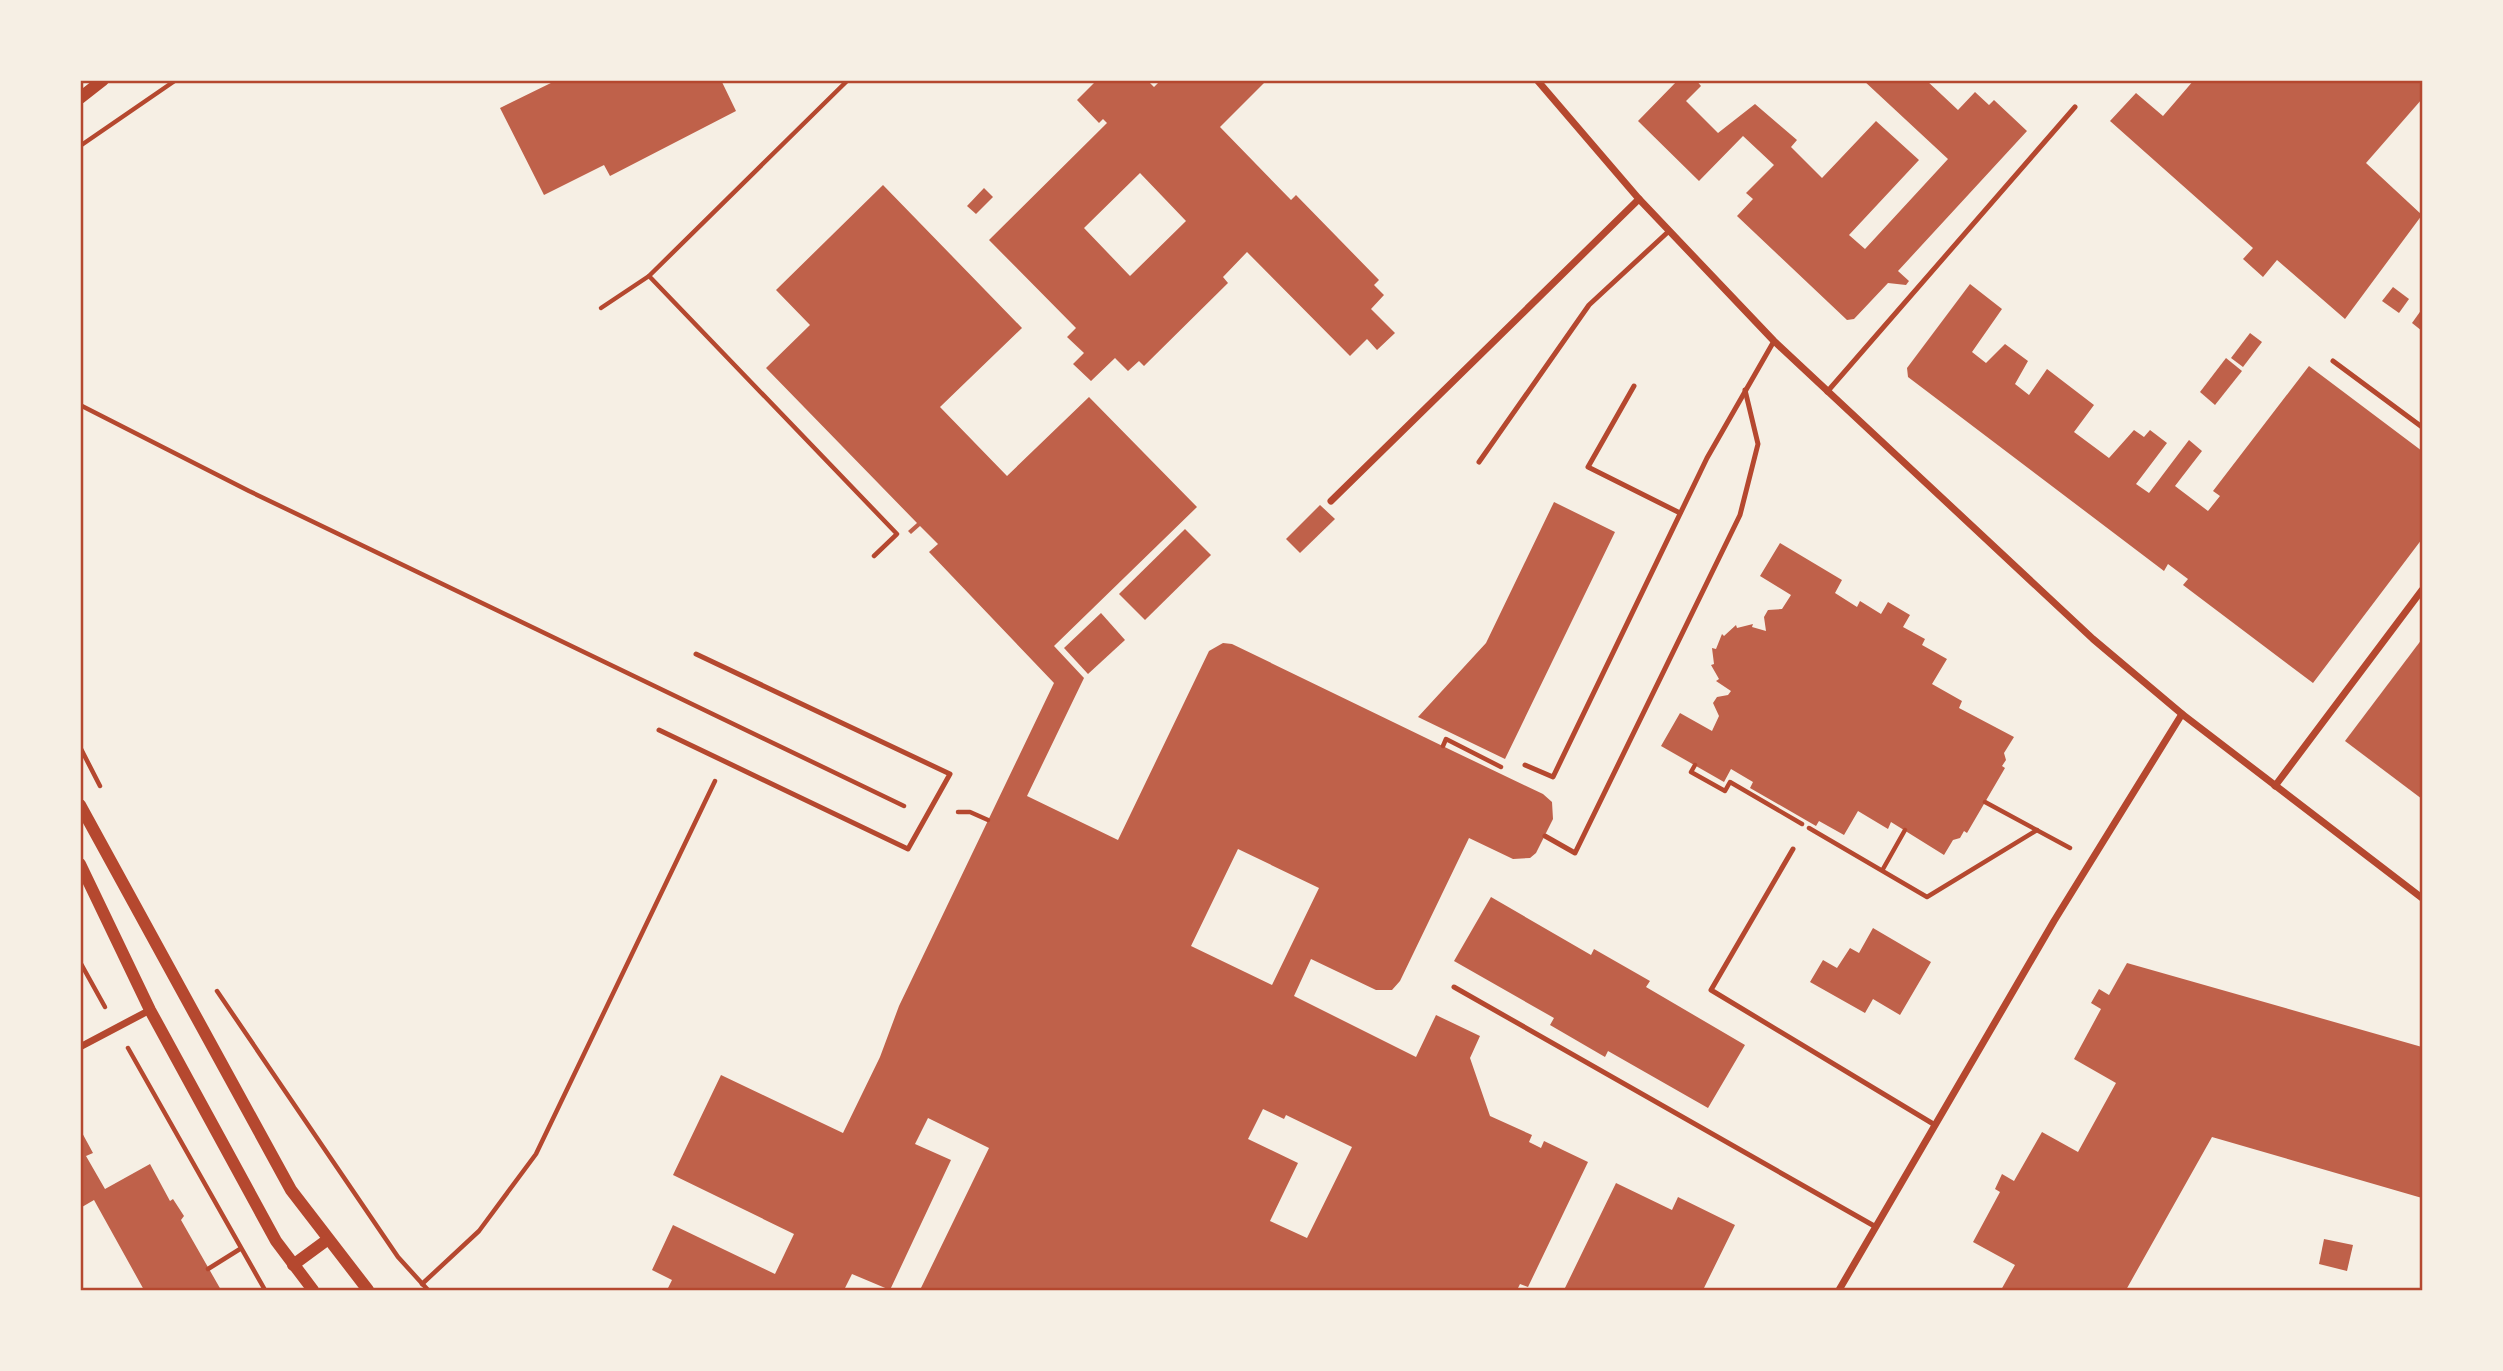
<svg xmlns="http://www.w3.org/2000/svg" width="2503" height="1371" viewBox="0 0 2503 1371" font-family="Overpass,sans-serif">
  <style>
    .building { fill: #bf614a; fill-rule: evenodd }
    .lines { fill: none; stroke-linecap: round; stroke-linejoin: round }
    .path { stroke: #b5482f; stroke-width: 4.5 }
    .service { stroke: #b5482f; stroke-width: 5 }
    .minor { stroke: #b5482f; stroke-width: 7 }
    .tertiary { stroke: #b5482f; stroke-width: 12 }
    .neatline { fill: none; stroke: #b5482f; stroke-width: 2.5 }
  </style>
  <rect width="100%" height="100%" fill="#f6efe4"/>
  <!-- building -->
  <g class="building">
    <path d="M557 80H721L736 111 610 176 604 165 544 195 500 108Z"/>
    <path d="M1097 80H1147L1154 87 1161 80H1267L1220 127 1291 200 1296 195 1379 280 1374 285 1384 295 1371 309 1395 333 1377 350 1367 339 1350 356 1247 252 1223 277 1228 283 1144 366 1139 361 1128 371 1115 358 1091 381 1073 364 1084 353 1067 337 1076 328 989 240 1107 123 1103 119 1099 123 1077 100ZM1140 173 1186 221 1130 276 1084 228Z"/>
    <path d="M1678 80H1696L1701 86 1686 101 1718 133 1755 104 1797 140 1791 147 1822 178 1876 121 1919 160 1849 235 1865 249 1948 159 1863 80H1926L1958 110 1975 92 1989 105 1994 100 2027 131 1898 271 1909 281 1906 285 1888 283 1854 319 1847 320 1737 216 1753 199 1746 193 1774 165 1743 136 1699 181 1638 121Z"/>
    <path d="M2194 80H2422V99L2366 163 2422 215 2345 319 2277 260 2263 277 2243 259 2253 248 2110 121 2136 93 2163 116Z"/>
    <path d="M883 185 1022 328 940 407 1007 476 1089 397 1197 507 1054 646 1084 678 1027 796 1118 840 1209 651 1223 643 1232 644 1455 752 1543 794 1552 802 1553 819 1536 853 1530 858 1513 859 1469 838 1400 981 1392 990H1376L1311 959 1294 996 1416 1057 1436 1015 1480 1036 1470 1058 1490 1116 1532 1135 1529 1142 1541 1148 1544 1141 1588 1162 1528 1287 1520 1284 1517 1290H920L989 1148 928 1118 915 1144 951 1160 890 1290 852 1274 844 1290H667L672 1280 652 1270 673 1225 775 1274 794 1234 673 1175 721 1075 843 1133 880 1057 899 1006 1054 683 929 552 938 544 920 526 911 534 908 531 917 523 766 368 810 325 776 290ZM1238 849 1319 888 1272 985 1191 946ZM1263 1109 1284 1119 1286 1115 1352 1147 1307 1238 1270 1221 1298 1163 1248 1139Z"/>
    <path d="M984 188 993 197 976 214 967 206Z"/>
    <path d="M1970 284 2002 309 1972 352 1986 363 2005 344 2028 361 2015 384 2029 395 2047 369 2094 405 2074 432 2109 458 2134 430 2144 437 2150 430 2167 443 2136 484 2149 493 2189 440 2202 451 2175 486 2208 511 2220 496 2213 491 2309 366 2422 451V539L2313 683 2183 585 2188 579 2168 564 2164 571 1908 377 1907 368Z"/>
    <path d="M2393 287 2409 299 2399 313 2382 301Z"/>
    <path d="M2422 309V331L2412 323Z"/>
    <path d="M2250 333 2262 342 2243 367 2231 358Z"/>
    <path d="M2226 358 2242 371 2215 405 2200 392Z"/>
    <path d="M1554 502 1615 532 1505 759 1418 717 1486 643Z"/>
    <path d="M1320 505 1335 519 1300 553 1286 539Z"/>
    <path d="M1185 529 1211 555 1145 620 1119 594Z"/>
    <path d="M1780 543 1842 580 1835 593 1857 607 1860 601 1881 614 1888 602 1910 615 1903 627 1925 639 1922 645 1947 659 1932 684 1962 701 1959 708 2014 737 2004 753 2006 760 2002 766 2005 768 1967 833 1964 831 1960 838 1953 840 1944 855 1891 822 1888 829 1858 811 1844 835 1819 821 1816 826 1750 788 1753 782 1731 769 1724 782 1661 746 1680 713 1712 731 1719 716 1713 703 1717 697 1728 695 1731 691 1716 681 1719 679 1711 665 1714 664 1712 648 1716 649 1722 634 1724 636 1736 625 1737 628 1753 624 1752 627 1766 631 1764 617 1768 610 1782 609 1791 595 1760 576Z"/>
    <path d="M1101 613 1125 640 1088 674 1064 648Z"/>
    <path d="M2422 639V799L2345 741Z"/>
    <path d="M1491 897 1591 955 1594 949 1650 981 1646 987 1745 1045 1708 1108 1608 1051 1605 1057 1550 1025 1554 1018 1454 961Z"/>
    <path d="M1873 928 1931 962 1900 1015 1873 999 1865 1013 1810 982 1823 960 1837 968 1850 948 1859 953Z"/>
    <path d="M2127 963 2422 1047V1198L2212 1137 2126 1290H2001L2015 1265 1973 1242 2000 1192 1995 1189 2002 1174 2014 1181 2042 1132 2078 1152 2116 1083 2074 1059 2101 1009 2091 1003 2099 989 2109 995Z"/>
    <path d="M80 1129 93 1153 86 1156 105 1189 150 1164 170 1201 173 1199 184 1216 181 1220 221 1290H144L94 1200 82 1207 80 1203Z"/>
    <path d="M1616 1183 1672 1210 1678 1197 1735 1225 1703 1290H1564Z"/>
    <path d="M2324 1239 2353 1245 2347 1271 2319 1264Z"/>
  </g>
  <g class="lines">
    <!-- path -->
    <g class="path">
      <path d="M848 80 649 276 897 534 874 556"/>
      <path d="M80 146 176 80"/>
      <path d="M601 308 649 276"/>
      <path d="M80 405 249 491 904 806"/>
      <path d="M1443 746 1446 739 1501 767"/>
      <path d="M80 747 100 786"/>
      <path d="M1695 765 1691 772 1725 791 1730 782 1802 824"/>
      <path d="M1985 802 2070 848"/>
      <path d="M958 812H970L988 820"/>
      <path d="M1809 828 1927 897 2037 830"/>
      <path d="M1883 869 1905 830"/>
      <path d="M80 962 105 1007"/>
      <path d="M217 991 398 1257 428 1290"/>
      <path d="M128 1048 265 1290"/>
      <path d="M208 1269 240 1249"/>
      <path d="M422 1284 479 1231 536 1154 715 781"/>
    </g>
    <!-- service -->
    <g class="service">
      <path d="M2333 361 2422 427"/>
      <path d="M1634 386 1588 467 1680 513"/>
      <path d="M1827 392 2075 107"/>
      <path d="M1479 462 1589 305 1669 231"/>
      <path d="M659 730 908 849 950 774 696 654"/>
      <path d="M1525 765 1553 777 1707 458 1774 341"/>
      <path d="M1545 836 1575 853 1740 515 1758 444 1745 390"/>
      <path d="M1793 849 1711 990 1935 1125"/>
      <path d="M1454 987 1876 1227"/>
    </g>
    <!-- minor -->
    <g class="minor">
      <path d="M1537 80 1639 199 1774 341 2093 639 2182 714 2422 898"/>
      <path d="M1331 501 1639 199"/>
      <path d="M2275 786 2422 590"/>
      <path d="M80 1047 150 1010"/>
      <path d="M1839 1290 2054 921 2182 714"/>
    </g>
    <!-- tertiary -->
    <g class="tertiary">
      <path d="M80 98 103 80"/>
      <path d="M80 805 291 1190 368 1290"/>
      <path d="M80 864 150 1010 276 1241 313 1290"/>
      <path d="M293 1265 327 1240"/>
    </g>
  </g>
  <!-- border -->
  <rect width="2503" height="1371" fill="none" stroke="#f6efe4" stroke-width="164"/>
  <rect x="82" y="82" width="2339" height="1207" class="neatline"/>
</svg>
